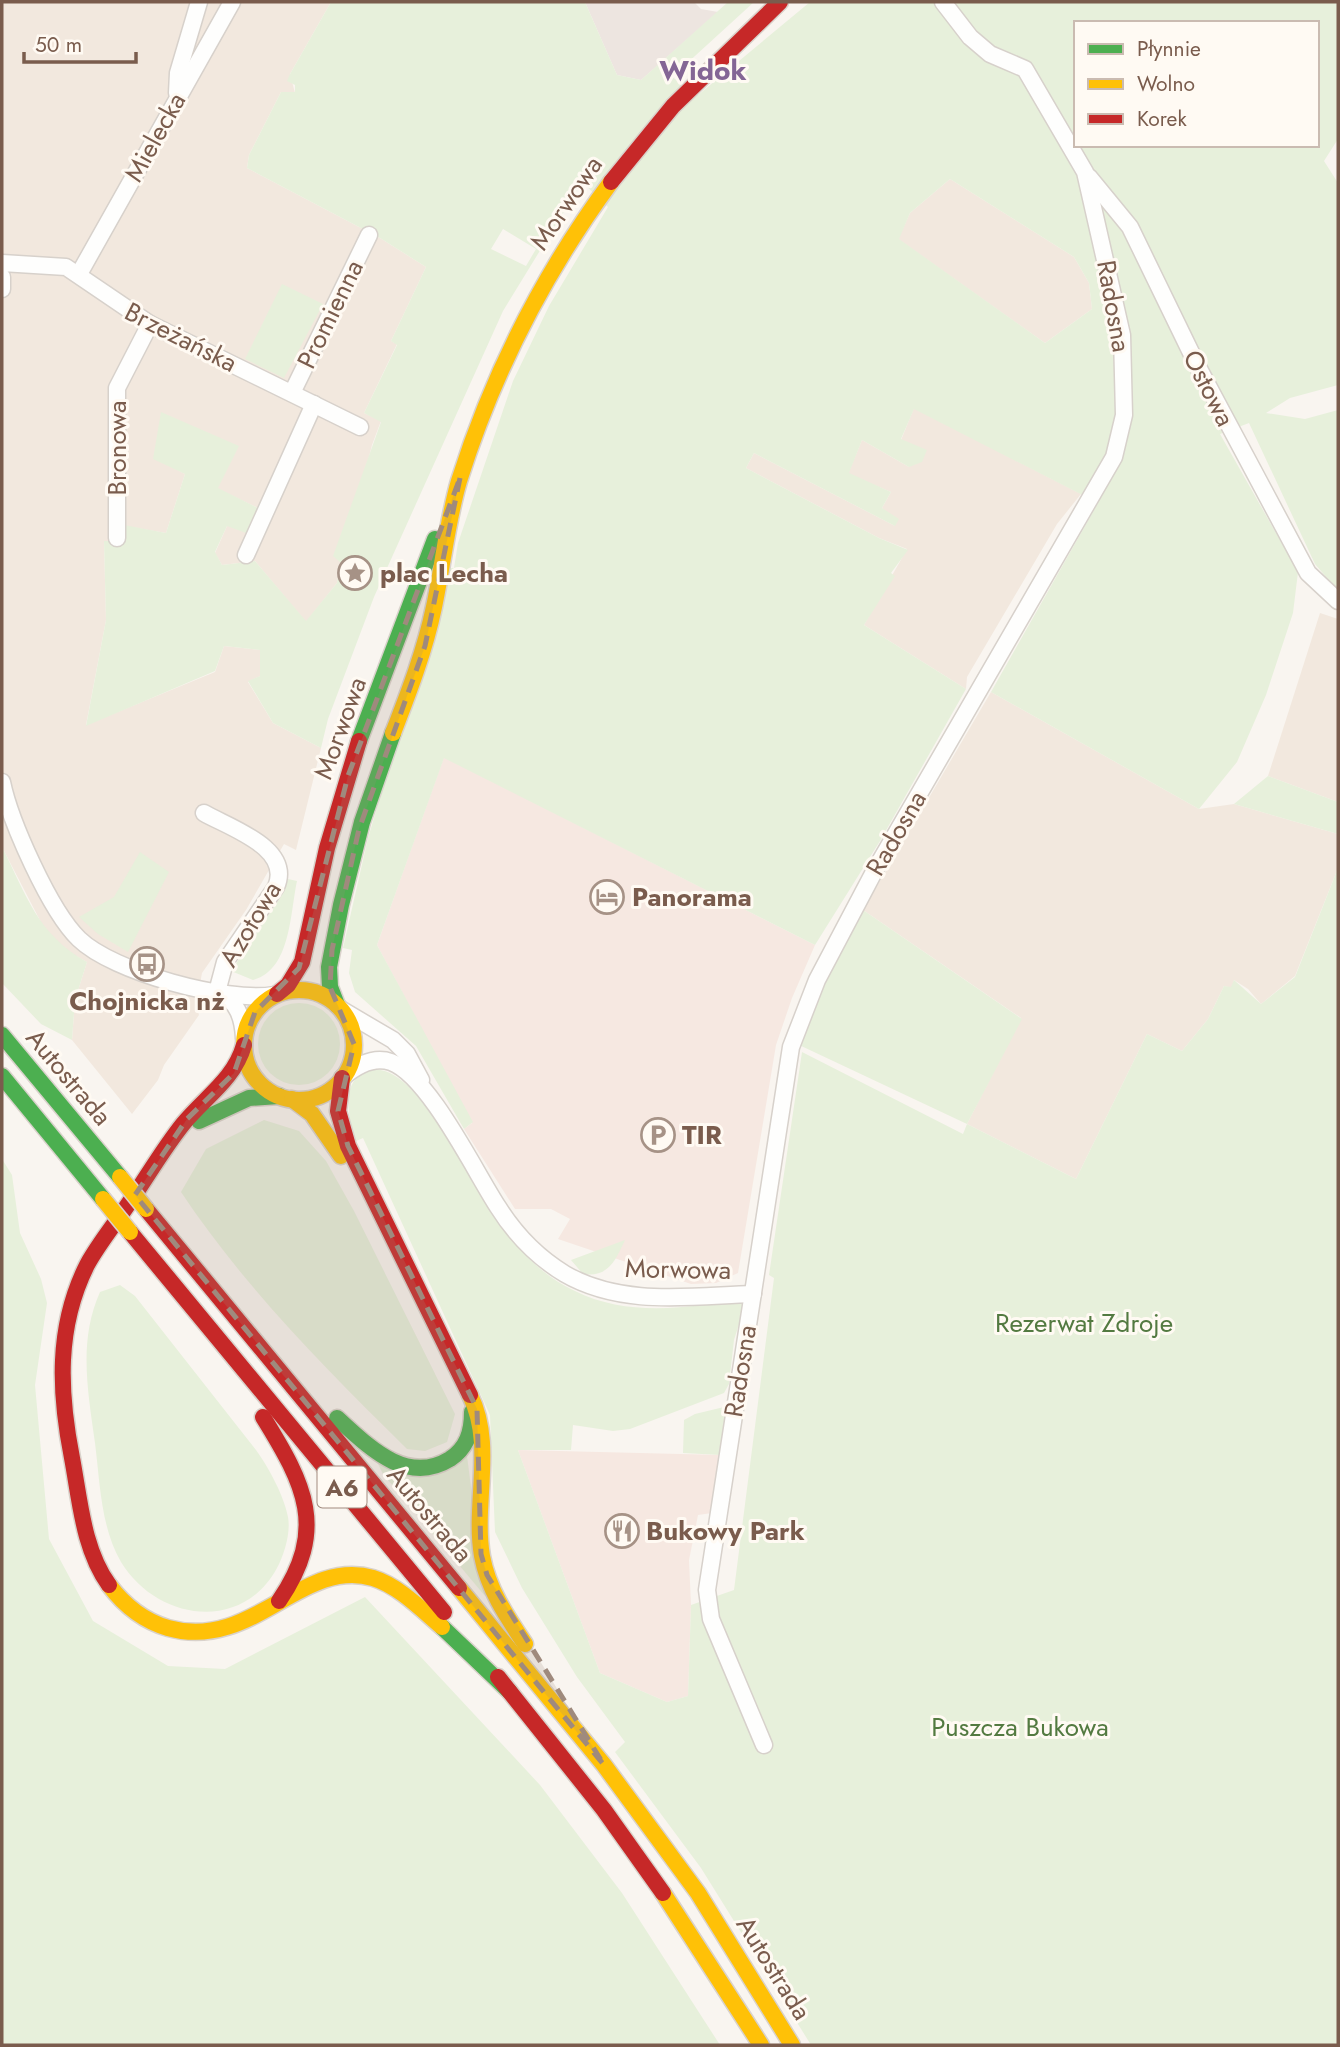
<svg xmlns="http://www.w3.org/2000/svg" width="1340" height="2047" viewBox="0 0 1340 2047" font-family="Jost,sans-serif">
  <style>
    .residential { fill: #f2e8de }
    .commercial { fill: #f6e8e1 }
    .industrial { fill: #ede5e0 }
    .green { fill: #e7f0db; fill-rule: evenodd }
    .lines { fill: none; stroke-linecap: round; stroke-linejoin: round }
    .street-casing { stroke: #d7d1cb; stroke-width: 19 }
    .fast-casing { stroke: #d9d2cb; stroke-width: 19 }
    .slow-casing { stroke: #d9d2cb; stroke-width: 19 }
    .jam-casing { stroke: #d9d2cb; stroke-width: 19 }
    .street { stroke: #fefefd; stroke-width: 16 }
    .fast { stroke: #4caf50; stroke-width: 16 }
    .slow { stroke: #ffc107; stroke-width: 16 }
    .jam { stroke: #c62828; stroke-width: 16 }
    .slow-bridge-casing { stroke: #dad1cc; stroke-width: 19; stroke-linecap: butt }
    .slow-bridge { stroke: #ffc107; stroke-width: 16 }
    .marked { fill: #9f8a7d; fill-opacity: 0.2; stroke: #9f8a7d; stroke-width: 5; stroke-dasharray: 14 9; stroke-linejoin: round }
    .labels { text-anchor: middle; dominant-baseline: central; stroke-width: 6; stroke-linejoin: round; paint-order: stroke }
    .shield { fill: #fffaf3; stroke: #a28b7f; stroke-width: 2 }
    .shield-label { font-size: 24px; font-weight: bold; fill: #7a5c4d }
    .street-label { font-size: 26px; fill: #7a5c4d; stroke: #fffaf3 }
    .poi-label { font-size: 26px; font-weight: bold; fill: #7a5c4d; stroke: #fffaf3; text-anchor: start }
    .park-label { font-size: 26px; fill: #537a41; stroke: #fffaf3 }
    .neighbourhood-label { font-size: 28px; font-weight: bold; fill: #846695; stroke: #fffaf3 }
  </style>
  <rect width="100%" height="100%" fill="#f9f5f0"/>
  <!-- residential -->
  <g class="residential">
    <path d="M2 2H331L290 74 295 93 281 92 249 155 247 168 380 238 426 267 391 341 397 344 364 413 381 421 372 445 337 583 306 622 255 561 222 565 215 553 227 526 258 508 175 469 185 474 166 533 125 526 124 541H104L106 620 86 725 215 672 224 646 261 650 260 676 248 682 273 723 321 748 296 850 284 844 246 910 202 973 196 1005 199 1015 164 1065 158 1080 132 1114 72 1040 75 1000 87 962 67 951 46 932 2 847Z"/>
    <path d="M950 179 1074 257 1089 283 1092 309 1045 343 898 239 910 213Z"/>
    <path d="M914 408 1081 494 1057 524 967 677 966 689 864 625 907 549 879 538 746 468 754 453 895 526 882 508 891 492 848 474 862 440 909 467 901 440Z"/>
    <path d="M1320 613 1338 619V802L1268 776Z"/>
    <path d="M991 692 1199 809 1234 804 1338 834V868L1295 976 1261 1004 1248 989 1234 980 1232 988 1224 986 1208 1019 1182 1051 1147 1034 1076 1179 967 1124 1021 1018 863 910Z"/>
  </g>
  <!-- commercial -->
  <g class="commercial">
    <path d="M444 757 815 945 792 998 776 1045 738 1273 716 1283 691 1284 558 1239 570 1219 551 1209H515L464 1129 472 1123 377 945Z"/>
    <path d="M518 1450 721 1455 712 1513 698 1515 689 1560 691 1605 688 1696 667 1702 600 1673Z"/>
  </g>
  <!-- industrial -->
  <path class="industrial" d="M585 2H694L701 9 718 12 641 80 617 75Z"/>
  <!-- green -->
  <g class="green">
    <path d="M331 2H585L617 75 641 80 728 2H754L672 77 698 95 810 2H1338V139L1324 161 1338 183V385L1290 398 1266 413 1305 419 1338 410V591L1315 564 1249 423 1220 434 1298 572 1293 613 1266 695 1237 762 1199 809 991 692 1098 503 914 409 901 439 927 450 922 462 909 467 862 440 849 473 891 492 882 508 899 519 895 526 754 453 746 468 879 538 908 550 891 573 895 576 864 625 966 689 880 841 815 945 444 758 377 945 473 1122 464 1129 416 1046 355 992 349 973 352 950 343 948 368 838 448 568H454L458 543 513 381 549 306 608 207 582 182 503 311 374 597 328 719 321 748 273 723 248 681 260 676V650L224 646 215 671 86 726 106 620 104 541H124V525L166 533 185 474 153 459 161 412 239 446 218 488 258 508 246 533 227 526 215 552 222 565 255 561 306 621 337 583 341 563 333 556 381 422 364 413 397 345 391 341 426 267 380 238 247 168 249 155 281 92H295V85L287 81 290 74ZM1076 23H1317V145H1076ZM950 179 1074 257 1089 283 1092 309 1045 343 899 239 910 213ZM503 229 536 249 526 266 491 249Z"/>
    <path d="M282 284 323 304 284 378 245 359Z"/>
    <path d="M1268 776 1338 802V834L1234 804Z"/>
    <path d="M2 847C27 896 37 934 87 962L75 1000 72 1040 41 1024 2 983Z"/>
    <path d="M140 852 169 872 128 952 98 934 79 917 114 897Z"/>
    <path d="M1338 868V2045H811L701 1868 615 1752 625 1742 577 1677 522 1588 495 1532 490 1415 363 1138 354 1142C351 1120 339 1087 363 1073 412 1044 480 1200 503 1229 523 1255 545 1277 575 1291 629 1318 690 1307 747 1299L734 1340 729 1384 724 1393 630 1429 613 1431 573 1425 571 1450H518L600 1673 667 1702 688 1696 691 1605 734 1590 774 1278 769 1275 802 1052 963 1134 967 1124 797 1044 825 976 863 910 1022 1019 967 1124 1076 1179 1147 1034 1182 1051 1208 1019 1224 986 1231 987 1234 980 1261 1004 1295 977Z"/>
    <path d="M288 879 297 881C290 913 291 970 253 980L231 971 280 898Z"/>
    <circle cx="299" cy="1044" r="41"/>
    <path d="M264 1120 299 1131 326 1161 354 1211 455 1414 447 1442 425 1451 407 1449C325 1368 245 1288 181 1192L206 1149Z"/>
    <path d="M2 1159 12 1175 20 1233 41 1279 47 1303 35 1385 49 1539 93 1621 168 1666 225 1669 365 1597 540 1785 622 1893 720 2045H2Z"/>
    <path d="M625 1240C616 1259 609 1278 583 1274L571 1260Z"/>
    <path d="M120 1285 135 1296 256 1450C269 1468 284 1496 288 1517 291 1533 284 1555 277 1568 242 1633 157 1621 121 1562 101 1528 100 1483 95 1443 88 1392 78 1341 100 1292Z"/>
    <path d="M724 1407 726 1414 721 1455 683 1453 684 1420 695 1414Z"/>
    <path d="M467 1456 485 1596 383 1474 376 1460Z"/>
  </g>
  <g class="lines">
    <!-- street casing -->
    <g class="street-casing">
      <g id="street">
        <path d="M177 93 178 73 199 2"/>
        <path d="M1089 177 1130 227 1198 367 1308 573 1338 601"/>
        <path d="M2 263 66 267 150 324 360 427"/>
        <path d="M79 274 232 2"/>
        <path d="M2 277V289"/>
        <path d="M292 393 369 235"/>
        <path d="M117 538V388L150 324"/>
        <path d="M246 555 314 404"/>
        <path d="M2 782C10 821 50 911 79 939 113 972 227 1003 274 995"/>
        <path d="M204 813C230 828 293 848 276 887L225 962 217 992"/>
        <path d="M219 993C238 1001 243 1019 244 1038"/>
        <path d="M342 1010 393 1040 407 1054 421 1080"/>
        <path d="M343 1077C356 1066 374 1056 391 1062 429 1076 475 1172 498 1207 515 1234 537 1257 565 1274 622 1307 690 1296 753 1294"/>
        <path d="M764 1745 711 1619 707 1590 791 1047 817 980 875 870 1114 457 1124 415 1122 335 1085 172 1025 69 990 54 970 37 943 2"/>
      </g>
    </g>
    <!-- fast casing -->
    <g class="fast-casing">
      <g id="fast">
        <path d="M359 741 435 539"/>
        <path d="M337 1005 330 987 329 967 341 905 362 822 393 733"/>
        <path d="M2 1035 120 1177"/>
        <path d="M2 1076 103 1199"/>
        <path d="M199 1121 249 1098 279 1096"/>
        <path d="M337 1418C368 1446 406 1486 450 1459 467 1448 472 1432 472 1412"/>
        <path d="M442 1627 510 1692"/>
      </g>
    </g>
    <!-- slow casing -->
    <g class="slow-casing">
      <g id="slow">
        <path d="M393 733C409 692 425 650 434 607 443 565 447 522 459 481 493 373 544 273 611 182"/>
        <circle cx="299" cy="1045" r="55"/>
        <path d="M292 1099 312 1114 341 1156"/>
        <path d="M470 1395C495 1445 473 1503 482 1556 488 1589 507 1617 525 1644"/>
        <path d="M109 1585C124 1605 144 1621 168 1628 253 1652 301 1557 373 1578 399 1586 422 1610 442 1627"/>
        <path d="M459 1588 604 1765 698 1893 792 2045"/>
        <path d="M663 1893 761 2045"/>
      </g>
    </g>
    <!-- jam casing -->
    <g class="jam-casing">
      <g id="jam">
        <path d="M611 182 673 106 780 2"/>
        <path d="M277 994 288 985 302 962 327 848 359 741"/>
        <path d="M342 1078 338 1111 348 1146 470 1395"/>
        <path d="M146 1209 459 1588"/>
        <path d="M130 1232 444 1612"/>
        <path d="M263 1417C305 1485 328 1529 279 1601"/>
        <path d="M109 1585C83 1549 80 1500 72 1458 59 1392 56 1327 87 1265 99 1243 115 1224 129 1203 147 1177 163 1149 183 1124 205 1097 234 1080 244 1045"/>
        <path d="M498 1677 604 1810 663 1893"/>
      </g>
    </g>
    <!-- street -->
    <use href="#street" class="street"/>
    <!-- fast -->
    <use href="#fast" class="fast"/>
    <!-- slow -->
    <use href="#slow" class="slow"/>
    <!-- jam -->
    <use href="#jam" class="jam"/>
    <!-- slow-bridge casing -->
    <g class="slow-bridge-casing">
      <g id="slow-bridge">
        <path d="M120 1177 146 1209"/>
        <path d="M103 1199 130 1232"/>
      </g>
    </g>
    <!-- slow-bridge -->
    <use href="#slow-bridge" class="slow-bridge"/>
  </g>
  <!-- marked area -->
  <path class="marked" d="M460 478 425 646 359 829 332 950 330 987 354 1044 338 1111 348 1146 477 1409 481 1554 487 1575 604 1765 135 1195 187 1119 234 1073 255 1012 299 968 348 776Z"/>
  <!-- icons -->
  <defs>
    <g id="sight-ring" transform="scale(1.75)"><circle r="9.5" fill="#fffaf3" stroke="#a69286" stroke-width="1.5"/><path d="M0-6L1.8-2.2L6-1.7L2.9 1.2L3.7 5.4L0 3.3L-3.7 5.4L-2.9 1.2L-6-1.7L-1.8-2.2Z" fill="#a69286"/></g>
    <g id="hotel-ring" transform="scale(1.75)"><circle r="9.5" fill="#fffaf3" stroke="#a69286" stroke-width="1.5"/><path d="M-6-4.5h1.5V1H6V5H4.5V3h-9V5H-6ZM-4 0a1.8 1.8 0 1 1 3.6 0ZM.5 0V-2.5h3Q6-2.5 6 0Z" fill="#a69286"/></g>
    <g id="bus-ring" transform="scale(1.75)"><circle r="9.5" fill="#fffaf3" stroke="#a69286" stroke-width="1.5"/><path d="M-5-6H5V4H4V6H2V4H-2V6H-4V4H-5ZM-3.5-4V0h7V-4ZM-3.5 1.2v1.5H-2V1.2ZM2 1.2v1.5H3.5V1.2Z" fill="#a69286"/></g>
    <g id="parking-ring" transform="scale(1.75)"><circle r="9.5" fill="#fffaf3" stroke="#a69286" stroke-width="1.5"/><path d="M-3.5-5.5H1a3.5 3.5 0 0 1 0 7H-1V5.5H-3.5ZM-1-3.4V-.6H.8a1.4 1.4 0 0 0 0-2.8Z" fill="#a69286"/></g>
    <g id="restaurant-ring" transform="scale(1.75)"><circle r="9.5" fill="#fffaf3" stroke="#a69286" stroke-width="1.5"/><path d="M-5-6h1v4h1v-4h1v4h1v-4h1v5L-1.5 .5V6h-2V.5L-5-1ZM5-6V6H3V1.5H1.5Q1.5-4 5-6Z" fill="#a69286"/></g>
  </defs>
  <g fill-rule="evenodd">
    <use href="#sight-ring" x="355" y="573"/>
    <use href="#hotel-ring" x="607" y="897"/>
    <use href="#bus-ring" x="147" y="964"/>
    <use href="#parking-ring" x="658" y="1135"/>
    <use href="#restaurant-ring" x="622" y="1531"/>
  </g>
  <g class="labels">
    <!-- shield labels -->
    <rect class="shield" x="317.5" y="1466.5" width="49" height="41" rx="5"/>
    <g class="shield-label">
      <text x="342" y="1487">A6</text>
    </g>
    <!-- street labels -->
    <g class="street-label">
      <text transform="translate(155 137) rotate(-61)">Mielecka</text>
      <text transform="translate(566 203) rotate(-56)">Morwowa</text>
      <text transform="translate(1114 306) rotate(80)">Radosna</text>
      <text transform="translate(330 314) rotate(-64)">Promienna</text>
      <text transform="translate(181 337) rotate(27)">Brzeżańska</text>
      <text transform="translate(1209 388) rotate(63)">Ostowa</text>
      <text transform="translate(117 448) rotate(-90)">Bronowa</text>
      <text transform="translate(340 728) rotate(-70)">Morwowa</text>
      <text transform="translate(896 833) rotate(-60)">Radosna</text>
      <text transform="translate(250 924) rotate(-59)">Azotowa</text>
      <text transform="translate(69 1077) rotate(50)">Autostrada</text>
      <text transform="translate(678 1269) rotate(1)">Morwowa</text>
      <text transform="translate(740 1371) rotate(-81)">Radosna</text>
      <text transform="translate(430 1514) rotate(50)">Autostrada</text>
      <text transform="translate(774 1968) rotate(58)">Autostrada</text>
    </g>
    <!-- poi labels -->
    <g class="poi-label">
      <text x="380" y="573">plac Lecha</text>
      <text x="632" y="897">Panorama</text>
      <text x="147" y="1001" text-anchor="middle">Chojnicka nż</text>
      <text x="682" y="1135">TIR</text>
      <text x="646" y="1531">Bukowy Park</text>
    </g>
    <!-- park labels -->
    <g class="park-label">
      <text x="1084" y="1323">Rezerwat Zdroje</text>
      <text x="1020" y="1727">Puszcza Bukowa</text>
    </g>
    <!-- neighbourhood labels -->
    <g class="neighbourhood-label">
      <text x="703" y="70">Widok</text>
    </g>
  </g>
  <!-- border -->
  <rect width="1340" height="2047" fill="none" stroke="#7a5c4d" stroke-width="7"/>
  <!-- legend -->
  <rect x="1074" y="21" width="245" height="126" fill="#fffaf3" stroke="#cabbb1" stroke-width="2"/>
  <rect x="1088" y="44" width="35" height="10" fill="#4caf50" stroke="#cabbb1" stroke-width="2"/>
  <text x="1137" y="56" font-size="21" fill="#7a5c4d">Płynnie</text>
  <rect x="1088" y="79" width="35" height="10" fill="#ffc107" stroke="#cabbb1" stroke-width="2"/>
  <text x="1137" y="91" font-size="21" fill="#7a5c4d">Wolno</text>
  <rect x="1088" y="114" width="35" height="10" fill="#c62828" stroke="#cabbb1" stroke-width="2"/>
  <text x="1137" y="126" font-size="21" fill="#7a5c4d">Korek</text>
  <!-- scale -->
  <path d="M24 52v10h112v-10" fill="none" stroke="#7a5c4d" stroke-width="3.5"/>
  <text x="35" y="52" font-size="21" fill="#7a5c4d" stroke="#fffaf3" stroke-width="5" paint-order="stroke">50 m</text>
</svg>
